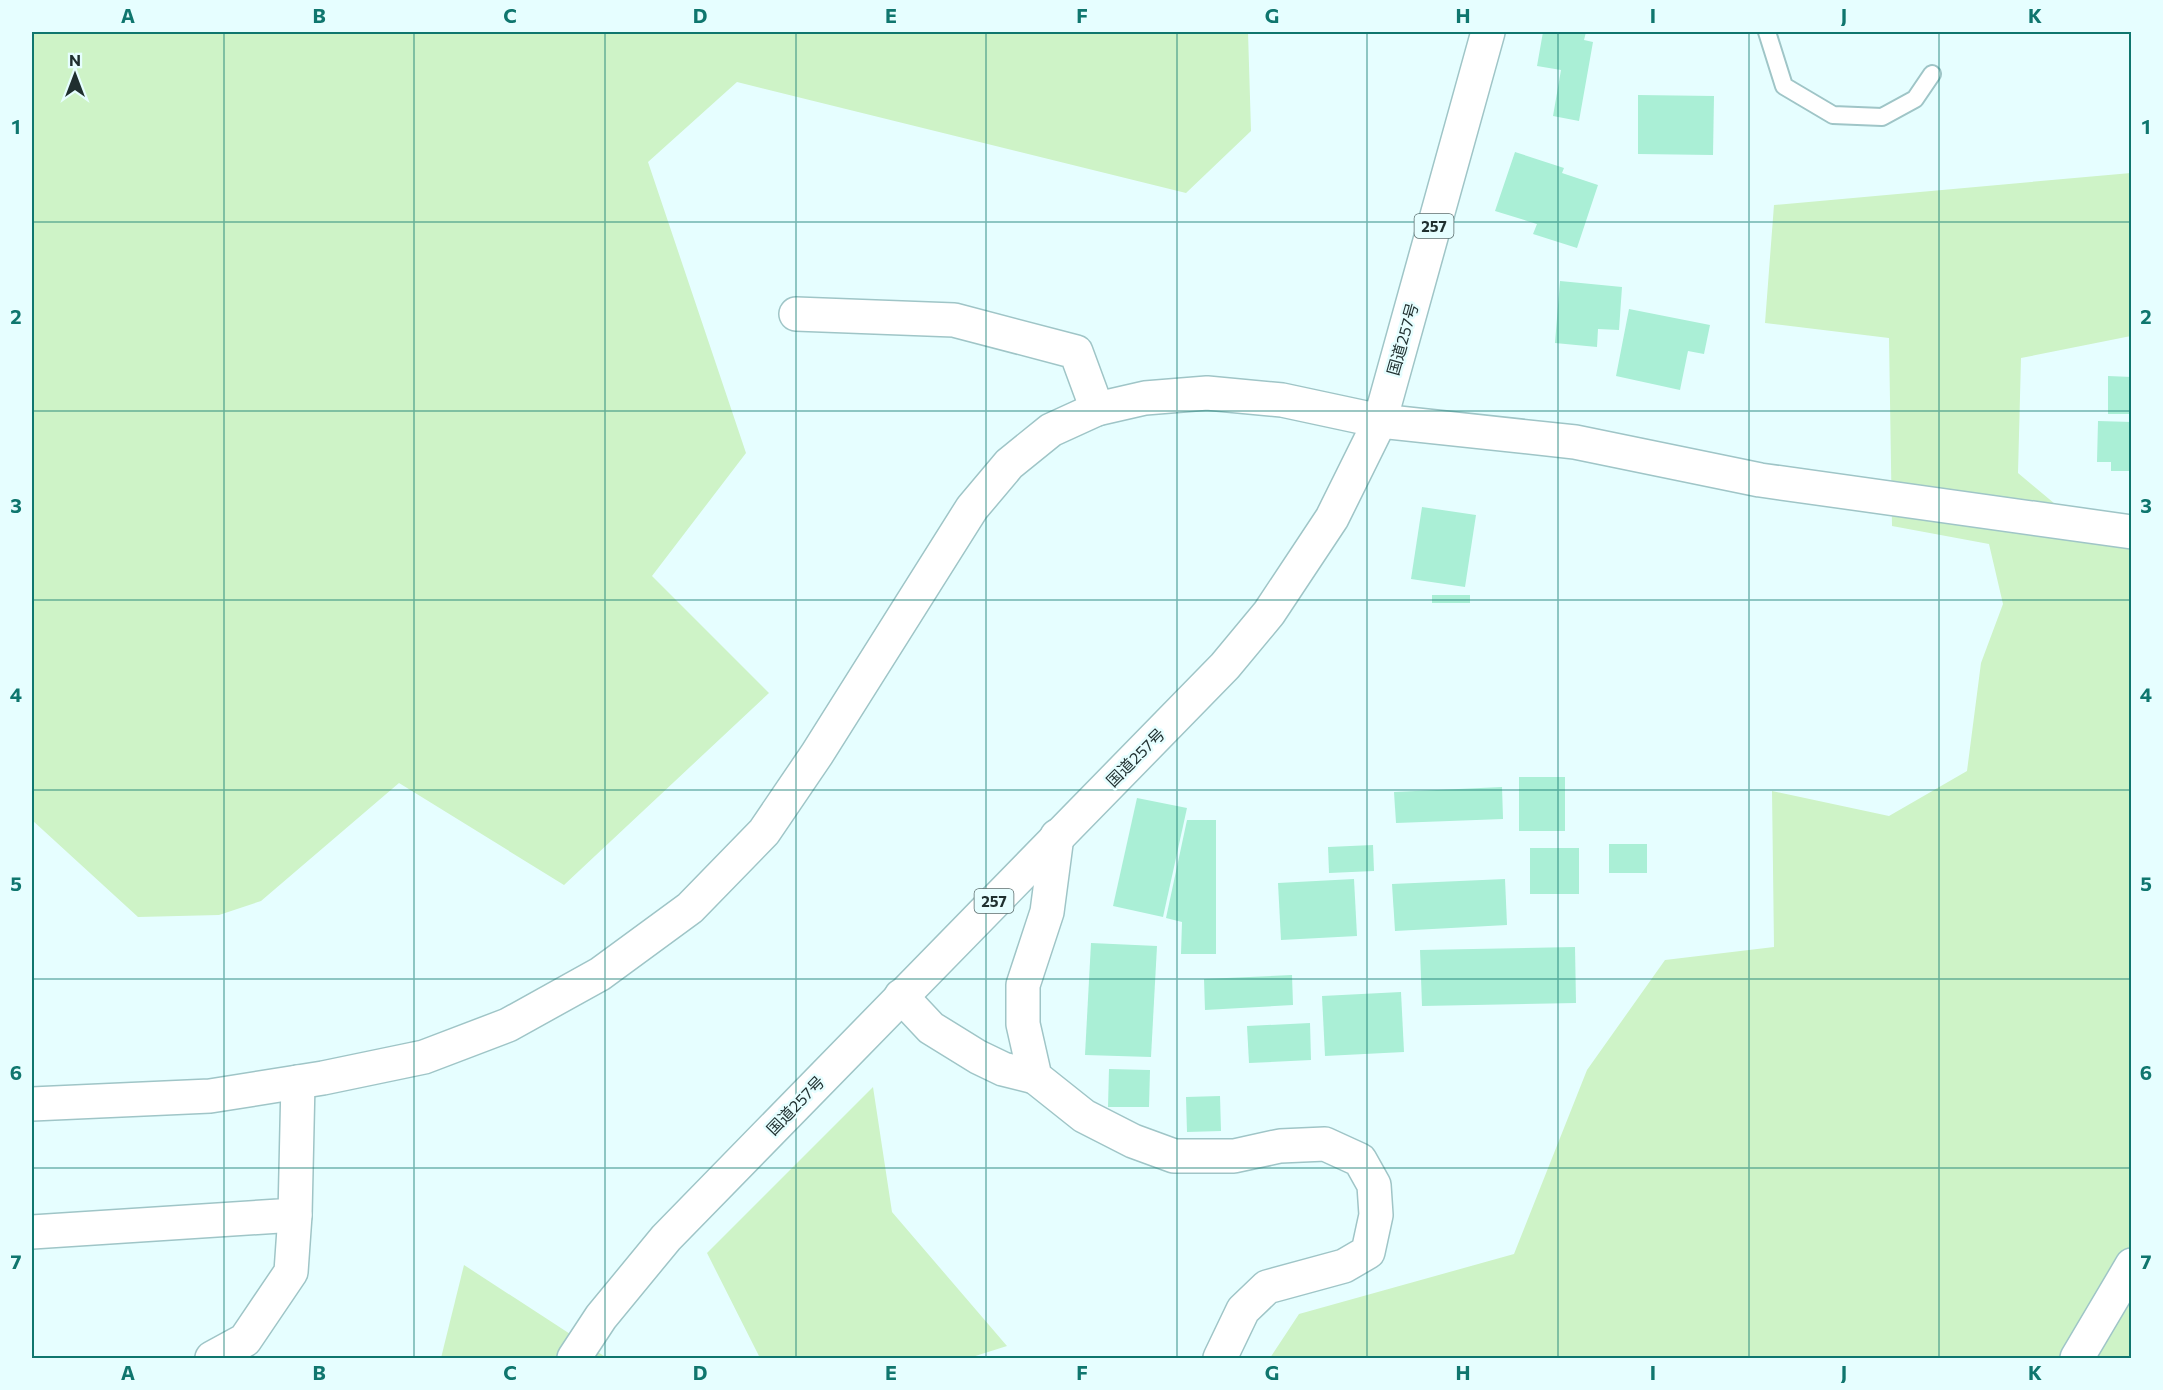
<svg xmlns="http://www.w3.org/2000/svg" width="2163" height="1390" viewBox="0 0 2163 1390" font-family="Commissioner,'Noto Sans JP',sans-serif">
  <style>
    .green { fill: #cef3c7 }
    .building { fill: #aaefd6 }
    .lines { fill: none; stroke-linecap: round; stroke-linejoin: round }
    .lane-casing { stroke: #9fc5c7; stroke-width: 20 }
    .street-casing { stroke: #9fc5c7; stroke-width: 36 }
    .secondary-casing { stroke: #9fc5c7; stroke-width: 36 }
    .highway-casing { stroke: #9fc5c7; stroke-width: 36 }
    .lane { stroke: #fff; stroke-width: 16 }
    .street { stroke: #fff; stroke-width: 33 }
    .secondary { stroke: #fff; stroke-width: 33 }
    .highway { stroke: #fff; stroke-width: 33 }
    .grid { fill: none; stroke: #0f766e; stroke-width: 1.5; stroke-opacity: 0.55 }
    .labels { text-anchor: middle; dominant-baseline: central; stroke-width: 5; stroke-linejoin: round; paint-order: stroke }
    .shield { fill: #e6feff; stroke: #5b6d6d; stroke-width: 1.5 }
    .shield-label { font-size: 15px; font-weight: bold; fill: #1f2f2f }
    .street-label { font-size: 16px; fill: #1f2f2f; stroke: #e6feff }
    .neatline { fill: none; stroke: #0f766e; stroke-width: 2 }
    .grid-label { font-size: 20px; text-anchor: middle; font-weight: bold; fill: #0f766e }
  </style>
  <rect width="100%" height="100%" fill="#e6feff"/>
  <!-- green -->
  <g class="green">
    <path d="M32 32H1248L1251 131 1186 193 737 82 648 162 746 453 652 576 769 693 564 885 399 783 261 901 219 915 138 917 32 820Z"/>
    <path d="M2131 173V336L2021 358 2018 473 2104 545 2131 549V1358H1270L1299 1314 1514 1254 1587 1070 1665 960 1774 947 1772 791 1889 816 1967 771 1981 663 2003 604 1989 544 1892 526 1889 338 1765 323 1774 205Z"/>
    <path d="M873 1087 892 1212 1007 1346 969 1358H760L707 1253Z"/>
    <path d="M464 1265 607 1358H441Z"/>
  </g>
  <!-- building -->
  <g class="building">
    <path d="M1543 32H1586L1584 40 1593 42 1579 121 1553 116 1561 70 1537 66Z"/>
    <path d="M1638 95 1714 96 1713 155 1638 154Z"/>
    <path d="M1515 152 1564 168 1562 173 1598 185 1577 248 1533 234 1537 224 1495 211Z"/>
    <path d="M1560 281 1622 287 1619 330 1598 329 1597 347 1555 343Z"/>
    <path d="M1629 309 1710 325 1704 354 1688 351 1680 390 1616 376Z"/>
    <path d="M2108 376 2132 377V414H2108Z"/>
    <path d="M2098 421 2132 422V471H2111V462H2097Z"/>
    <path d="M1422 507 1476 515 1465 587 1411 579Z"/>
    <rect x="1432" y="595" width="38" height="8"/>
    <rect x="1519" y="777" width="46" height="54"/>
    <path d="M1502 787 1503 819 1396 823 1394 792Z"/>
    <path d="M1137 798 1187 808 1163 917 1113 906Z"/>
    <path d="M1187 820H1216V954H1181L1182 922 1166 918Z"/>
    <rect x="1609" y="844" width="38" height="29"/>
    <path d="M1373 845 1374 871 1329 873 1328 847Z"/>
    <rect x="1530" y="848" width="49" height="46"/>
    <path d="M1354 879 1357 936 1281 940 1278 883Z"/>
    <path d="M1505 879 1507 925 1395 931 1392 884Z"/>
    <path d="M1091 943 1157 946 1151 1057 1085 1055Z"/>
    <path d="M1575 947 1576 1003 1422 1006 1420 950Z"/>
    <path d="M1292 975 1293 1005 1205 1010 1204 979Z"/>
    <path d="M1401 992 1404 1052 1325 1056 1322 996Z"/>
    <path d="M1310 1023 1311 1060 1249 1063 1247 1026Z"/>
    <path d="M1109 1069 1150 1070 1149 1107H1108Z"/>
    <path d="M1220 1096 1221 1131 1187 1132 1186 1097Z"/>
  </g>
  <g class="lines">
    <!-- lane casing -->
    <g class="lane-casing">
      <path id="lane" d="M1767 32 1784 86 1833 115 1882 117 1915 99 1932 74"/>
    </g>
    <!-- street casing -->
    <g class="street-casing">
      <g id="street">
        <path d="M796 314 954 320 1076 352 1097 409"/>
        <path d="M1057 836 1047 912 1023 985V1024L1035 1077 1084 1116 1133 1141 1174 1156H1234L1280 1146 1325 1144 1360 1160 1374 1185 1376 1215 1368 1252 1344 1266 1267 1287 1243 1310 1220 1358"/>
        <path d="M901 996 931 1028 978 1057 1003 1069 1035 1077"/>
        <path d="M32 1232 295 1215 298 1082"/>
        <path d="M212 1358 245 1340 291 1272 295 1215"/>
        <path d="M2077 1358 2132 1265"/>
      </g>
    </g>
    <!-- secondary casing -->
    <g class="secondary-casing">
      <path id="secondary" d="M32 1104 210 1096 323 1078 424 1057 508 1025 600 974 690 908 764 832 817 754 972 508 1009 464 1051 430 1097 409 1145 398 1207 393 1282 400 1380 421 1575 442 1760 480 2132 532"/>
    </g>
    <!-- highway casing -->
    <g class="highway-casing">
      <path id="highway" d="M574 1358 601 1317 666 1238 1225 666 1269 613 1332 518 1380 421 1488 32"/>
    </g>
    <!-- lane -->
    <use href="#lane" class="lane"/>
    <!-- street -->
    <use href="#street" class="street"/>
    <!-- secondary -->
    <use href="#secondary" class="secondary"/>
    <!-- highway -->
    <use href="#highway" class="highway"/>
  </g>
  <!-- grid -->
  <path class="grid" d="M224 32V1358M414 32V1358M605 32V1358M796 32V1358M986 32V1358M1177 32V1358M1367 32V1358M1558 32V1358M1749 32V1358M1939 32V1358M32 222H2132M32 411H2132M32 600H2132M32 790H2132M32 979H2132M32 1168H2132"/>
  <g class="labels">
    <!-- shield labels -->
    <g class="shield">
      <rect x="1414.5" y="214" width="39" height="24" rx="4.5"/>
      <rect x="974.5" y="889" width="39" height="24" rx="4.5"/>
    </g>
    <g class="shield-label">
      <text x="1434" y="226">257</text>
      <text x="994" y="901">257</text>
    </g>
    <!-- street labels -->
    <g class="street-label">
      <text transform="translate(1402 339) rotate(-74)">国道257号</text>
      <text transform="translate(1135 757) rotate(-45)">国道257号</text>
      <text transform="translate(795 1105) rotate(-46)">国道257号</text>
    </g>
  </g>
  <!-- border -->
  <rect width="2163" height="1390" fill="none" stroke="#e6feff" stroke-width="66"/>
  <!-- north arrow -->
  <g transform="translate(75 75)" stroke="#e6feff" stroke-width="4.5" paint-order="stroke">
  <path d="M0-4.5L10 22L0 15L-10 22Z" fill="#1f2f2f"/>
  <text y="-9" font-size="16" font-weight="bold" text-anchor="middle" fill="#1f2f2f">N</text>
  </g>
  <rect x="33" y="33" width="2097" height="1324" class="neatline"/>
  <g class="grid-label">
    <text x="128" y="23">A</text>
    <text x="319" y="23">B</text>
    <text x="510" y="23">C</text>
    <text x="700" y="23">D</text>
    <text x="891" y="23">E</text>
    <text x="1082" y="23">F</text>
    <text x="1272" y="23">G</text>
    <text x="1463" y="23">H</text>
    <text x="1653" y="23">I</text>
    <text x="1844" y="23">J</text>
    <text x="2035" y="23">K</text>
    <text x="16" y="134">1</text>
    <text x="2146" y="134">1</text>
    <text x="16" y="324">2</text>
    <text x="2146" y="324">2</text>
    <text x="16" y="513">3</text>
    <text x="2146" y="513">3</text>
    <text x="16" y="702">4</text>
    <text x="2146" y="702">4</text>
    <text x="16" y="891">5</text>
    <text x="2146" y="891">5</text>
    <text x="16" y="1080">6</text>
    <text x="2146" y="1080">6</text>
    <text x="16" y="1269">7</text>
    <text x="2146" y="1269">7</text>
    <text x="128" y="1380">A</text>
    <text x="319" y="1380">B</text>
    <text x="510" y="1380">C</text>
    <text x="700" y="1380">D</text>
    <text x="891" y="1380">E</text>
    <text x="1082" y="1380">F</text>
    <text x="1272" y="1380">G</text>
    <text x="1463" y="1380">H</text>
    <text x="1653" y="1380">I</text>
    <text x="1844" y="1380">J</text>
    <text x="2035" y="1380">K</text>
  </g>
</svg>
